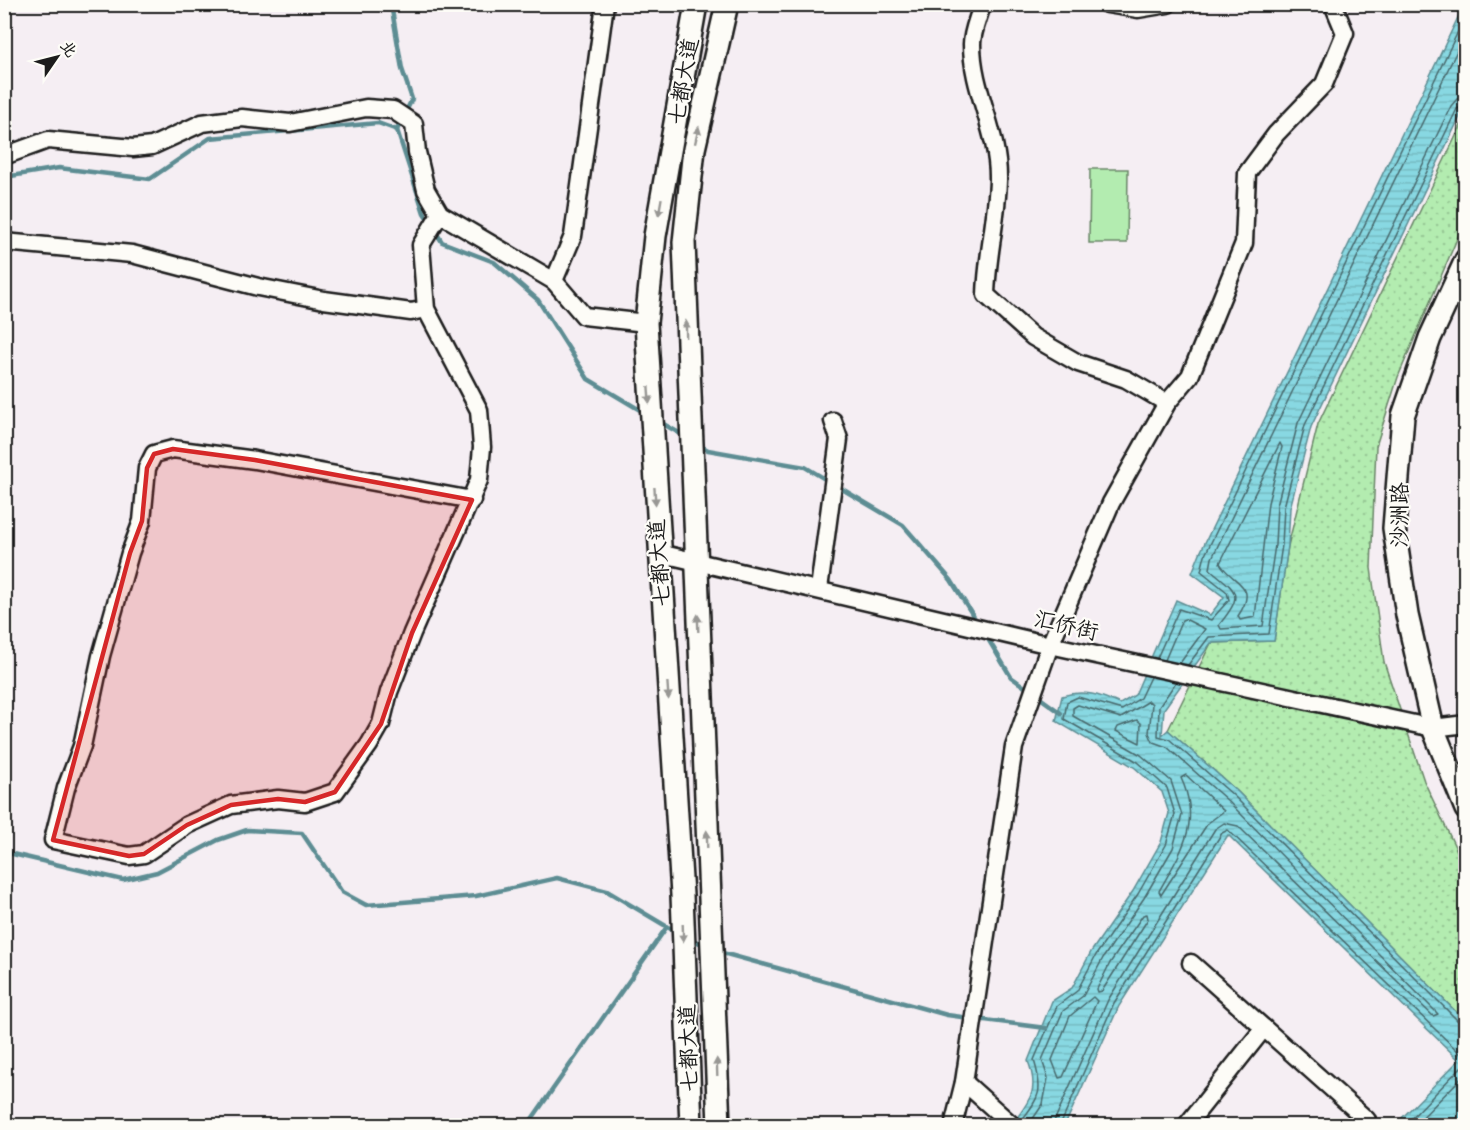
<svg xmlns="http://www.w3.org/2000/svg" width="1470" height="1130" viewBox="0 0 1470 1130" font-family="Sriracha,'LXGW WenKai TC',sans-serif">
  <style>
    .grass { fill: url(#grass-dots); stroke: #688466; stroke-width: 1.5 }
    .pitch { fill: #b3ecb0; stroke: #688466; stroke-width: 1.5 }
    .water { fill: url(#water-rules); stroke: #5d8d93; stroke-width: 1.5 }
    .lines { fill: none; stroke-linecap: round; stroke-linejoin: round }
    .shore { stroke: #47676b; stroke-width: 1.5 }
    .stream { stroke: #5d8d93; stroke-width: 4.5 }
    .minor-casing { stroke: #1c1c1c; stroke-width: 21 }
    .major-casing { stroke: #1c1c1c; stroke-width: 26 }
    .minor { stroke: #fdfcf7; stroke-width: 16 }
    .major { stroke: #fdfcf7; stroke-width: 21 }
    .oneway { fill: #989794 }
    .marked { fill: #d62828; fill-opacity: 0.2; stroke: #d62828; stroke-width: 4.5; stroke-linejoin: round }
    .labels { text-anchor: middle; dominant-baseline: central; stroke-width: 4.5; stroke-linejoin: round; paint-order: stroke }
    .street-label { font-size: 22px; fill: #1c1c1c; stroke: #fdfcf7 }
  </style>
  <defs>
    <pattern id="grass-dots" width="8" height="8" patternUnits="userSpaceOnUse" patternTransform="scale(1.5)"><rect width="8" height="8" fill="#b3ecb0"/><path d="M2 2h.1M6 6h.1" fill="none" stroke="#99ca97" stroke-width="1.8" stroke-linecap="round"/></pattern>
    <pattern id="water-rules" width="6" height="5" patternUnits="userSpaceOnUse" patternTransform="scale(1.5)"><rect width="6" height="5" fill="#88d8e2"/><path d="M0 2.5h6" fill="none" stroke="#75b9c1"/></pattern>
  </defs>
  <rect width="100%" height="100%" fill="#f5eef3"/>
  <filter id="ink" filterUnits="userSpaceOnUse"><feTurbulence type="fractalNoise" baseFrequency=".0167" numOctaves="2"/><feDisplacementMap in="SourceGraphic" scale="12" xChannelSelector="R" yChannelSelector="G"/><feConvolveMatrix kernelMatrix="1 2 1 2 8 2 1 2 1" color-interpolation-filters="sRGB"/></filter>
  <g filter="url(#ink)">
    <!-- grass -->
    <path class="grass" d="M1465 117V220L1398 377 1376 446 1371 568 1384 662 1424 781 1465 868V1021L1237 791 1168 730 1211 643 1274 641 1288 546 1318 424Z"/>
    <!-- pitch -->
    <path class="pitch" d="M1090 169H1128L1127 243H1089Z"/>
    <!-- water -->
    <path class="water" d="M1464 5 1465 106 1311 427 1290 508 1288 546 1274 641 1211 643 1164 709 1162 735 1168 730 1237 791 1465 1021V1125H1395L1459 1060 1228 835 1119 1006 1065 1125 1011 1126C1029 1101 1040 1092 1028 1061L1052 1001 1072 988 1091 952 1133 891 1161 842 1169 813 1162 792 1134 767 1056 721 1062 696C1084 689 1100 695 1120 704L1135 695 1176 600 1210 615 1224 597 1192 573 1200 553Z"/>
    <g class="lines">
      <!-- shore -->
      <g class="shore">
        <path d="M1466 32 1212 558 1210 569C1237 592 1245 593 1219 625L1221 629 1263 626 1275 545 1277 505 1298 423 1451 106 1457 99 1466 98"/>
        <path d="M1280 443 1282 447 1268 503 1255 617 1240 620 1238 616C1260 584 1232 584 1220 563Z"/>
        <path d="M1157 658 1179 609 1211 620 1229 600 1227 592 1201 571 1205 555 1466 15"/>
        <path d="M1165 660 1182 620 1185 619 1205 629 1180 663"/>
        <path d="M1188 665 1209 637 1269 634 1282 545 1284 507 1305 425 1457 109 1466 105"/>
        <path d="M1176 682 1159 707 1158 736 1169 739 1233 795 1459 1022 1466 1024"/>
        <path d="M1137 720 1141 723 1140 743 1116 731 1118 727Z"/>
        <path d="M1186 775 1224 811 1208 823 1161 895 1159 891C1181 852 1202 823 1181 778Z"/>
        <path d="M1143 915 1147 914 1148 919 1102 991 1098 992 1097 989 1110 963Z"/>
        <path d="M1093 997 1097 1001 1063 1077 1059 1078 1052 1060 1070 1016Z"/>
        <path d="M1021 1121C1041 1096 1043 1090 1034 1060L1057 1006 1077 991 1096 955 1138 894 1166 845 1175 814 1167 788 1138 762 1064 719 1067 702 1078 697 1122 710 1140 698 1150 677"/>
        <path d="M1028 1126 1043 1104 1048 1078 1042 1060 1063 1011 1083 996 1103 958 1144 898 1173 848 1182 815 1171 781 1141 755 1073 716V708L1078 705 1121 718 1149 701 1152 704 1149 733 1153 742 1167 747 1228 801 1438 1014 1433 1016 1238 826 1224 823 1215 829 1108 1000 1052 1126"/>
        <path d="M1060 1126 1114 1003 1222 833 1228 830 1463 1056V1065L1404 1126"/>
        <path d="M1414 1126 1466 1073"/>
      </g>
      <!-- stream -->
      <g class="stream">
        <path d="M391 4 402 69 412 99 397 130"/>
        <path d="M4 180 11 176 59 168 150 179 210 138 378 123 397 130 424 213 430 222"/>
        <path d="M434 229 442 242 494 262 538 300 588 379 645 413"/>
        <path d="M660 422 686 437"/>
        <path d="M699 445 708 450 805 467 830 482"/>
        <path d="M837 486 903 525 951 580 977 622"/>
        <path d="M985 634 1011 677 1029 690"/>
        <path d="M1036 695 1061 713"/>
        <path d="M4 852 123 880 157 872 218 840 247 830 302 833 342 892 366 905 476 896 557 878 607 891 676 932"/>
        <path d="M689 938 706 946"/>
        <path d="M719 952 947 1015 969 1018"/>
        <path d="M977 1019 1046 1028"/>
        <path d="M527 1126 666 928"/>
      </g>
      <!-- minor casing -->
      <g class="minor-casing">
        <g id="minor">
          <path d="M605 4 573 236 554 281 584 316 646 323"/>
          <path d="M986 4 981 8C978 19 972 32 972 44 972 91 999 132 998 180 997 218 987 256 986 295L1033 337 1078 363 1126 379 1167 403"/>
          <path d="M1107 4 1138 9 1168 4"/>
          <path d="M4 156 48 140 133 148 152 146 202 123 242 118 290 123 366 108 393 110 414 124 417 152 426 190 440 214 554 281"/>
          <path d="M440 214 421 245 426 309 479 410 482 447 479 480 412 633 389 692 381 724 369 745 335 792 305 802 278 799 231 805 187 825 144 854 129 856 53 840 66 788 82 746 101 656 130 553 142 521 147 468 154 454 173 449 255 460 472 500"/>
          <path d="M4 242 132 254 258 287 324 300 411 312 426 309"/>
          <path d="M659 553 1050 645 1433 728 1466 724"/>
          <path d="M819 589 839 439 833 421"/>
          <path d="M1191 963 1367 1120"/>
          <path d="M964 1082 1013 1126"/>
          <path d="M953 1126 964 1082 1014 747 1050 645 1111 503 1167 403 1190 376 1244 243 1247 173 1276 134 1324 84 1345 33 1333 4"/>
          <path d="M1186 1126 1264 1028"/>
        </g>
      </g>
      <!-- major casing -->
      <g class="major-casing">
        <g id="major">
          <path d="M1466 260 1430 338 1403 416 1394 528 1407 615 1433 728 1466 809"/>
          <path d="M691 1126 682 895 646 323 655 236 696 4"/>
          <path d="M719 1126 684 242 694 149 727 4"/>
        </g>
      </g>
      <!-- minor -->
      <use href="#minor" class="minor"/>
      <!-- major -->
      <use href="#major" class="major"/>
    </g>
    <!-- one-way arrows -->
    <defs><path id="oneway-solid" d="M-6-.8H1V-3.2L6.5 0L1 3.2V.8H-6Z" transform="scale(1.5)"/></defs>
    <g class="oneway">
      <use href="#oneway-solid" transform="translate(697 135) rotate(-77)"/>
      <use href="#oneway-solid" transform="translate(660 207) rotate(100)"/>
      <use href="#oneway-solid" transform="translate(686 329) rotate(-91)"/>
      <use href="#oneway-solid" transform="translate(649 395) rotate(86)"/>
      <use href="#oneway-solid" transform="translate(655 496) rotate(86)"/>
      <use href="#oneway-solid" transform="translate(698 623) rotate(-92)"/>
      <use href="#oneway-solid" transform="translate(668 691) rotate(86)"/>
      <use href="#oneway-solid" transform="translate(707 839) rotate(-92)"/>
      <use href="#oneway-solid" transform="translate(683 933) rotate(88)"/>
      <use href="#oneway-solid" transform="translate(717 1067) rotate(-92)"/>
    </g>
  </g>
  <!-- marked area -->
  <path class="marked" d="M173 449 255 460 472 500 412 633 381 724 335 792 305 802 278 799 231 805 187 825 144 854 129 856 53 840 130 553 142 521 147 468 154 454Z"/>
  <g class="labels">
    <!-- street labels -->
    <g class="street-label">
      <text transform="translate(683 81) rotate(-80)">七都大道</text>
      <text transform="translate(1399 515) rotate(-90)">沙洲路</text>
      <text transform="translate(659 563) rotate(-94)">七都大道</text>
      <text transform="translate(1066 625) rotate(13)">汇侨街</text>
      <text transform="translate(688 1048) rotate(-92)">七都大道</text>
    </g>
  </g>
  <!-- margin -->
  <rect width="1470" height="1130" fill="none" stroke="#fdfcf7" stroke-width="24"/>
  <rect x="12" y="12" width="1446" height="1106" fill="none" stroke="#1c1c1c" stroke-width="2" filter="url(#ink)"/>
  <!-- north arrow -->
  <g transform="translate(57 57) rotate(55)" stroke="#fdfcf7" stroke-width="4.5" paint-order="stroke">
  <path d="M0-4.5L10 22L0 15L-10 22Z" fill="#1c1c1c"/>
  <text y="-9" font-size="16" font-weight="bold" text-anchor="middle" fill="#1c1c1c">北</text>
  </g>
</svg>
